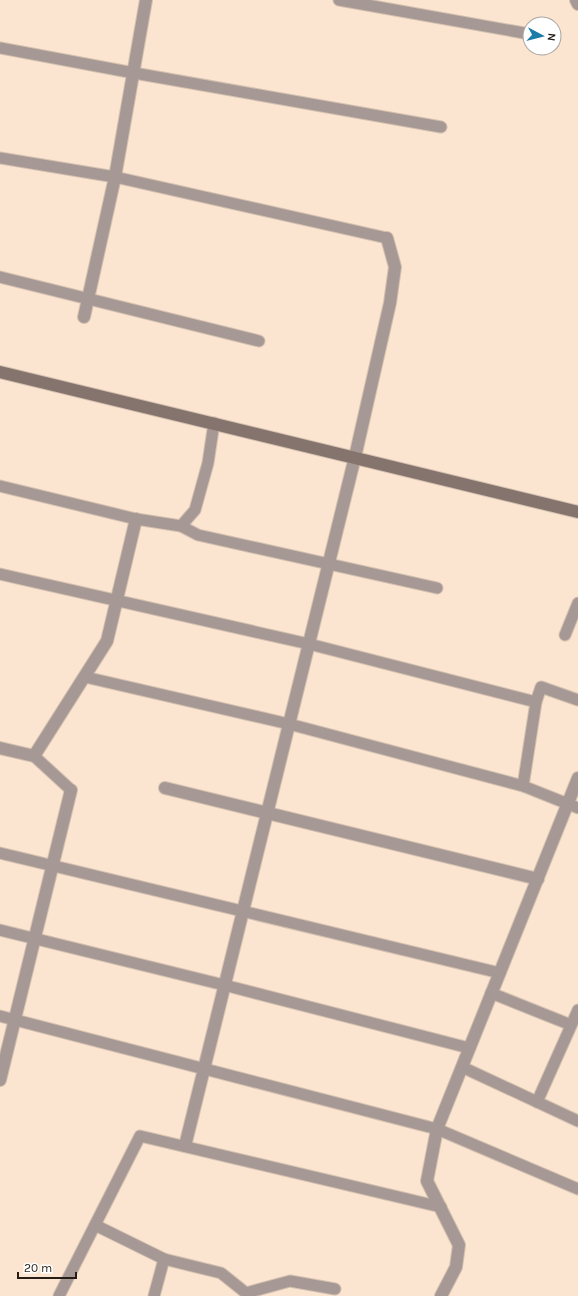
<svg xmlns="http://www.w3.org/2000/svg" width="578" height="1296" viewBox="0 0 578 1296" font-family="Karla,sans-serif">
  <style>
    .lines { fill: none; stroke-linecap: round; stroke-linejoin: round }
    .lane-casing { stroke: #d4c0af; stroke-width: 13 }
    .street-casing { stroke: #d4c0af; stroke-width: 14 }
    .secondary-casing { stroke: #d4c0af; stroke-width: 14 }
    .lane { stroke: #a69995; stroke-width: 11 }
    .street { stroke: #a69995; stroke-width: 12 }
    .secondary { stroke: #85736d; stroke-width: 12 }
  </style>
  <rect width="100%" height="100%" fill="#fbe4d0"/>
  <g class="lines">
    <!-- lane casing -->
    <g class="lane-casing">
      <g id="lane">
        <path d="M339 0 524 33"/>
        <path d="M0 48 134 73 441 127"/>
        <path d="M0 158 115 177 387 238"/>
        <path d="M0 277 259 341"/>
        <path d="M0 486 136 519 181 526 195 510 208 463 214 423"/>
        <path d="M181 526 198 535 437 588"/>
        <path d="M0 574 309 644 536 702"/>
        <path d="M565 635 578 603"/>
        <path d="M85 677 289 724 523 786 578 808"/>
        <path d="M34 756 71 790"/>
        <path d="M523 786 536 702 541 687 578 700"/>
        <path d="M0 853 500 973"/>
        <path d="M0 930 224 985 469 1048"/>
        <path d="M491 993 571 1025"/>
        <path d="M0 1016 437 1129 578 1189"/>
        <path d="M462 1067 578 1121"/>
        <path d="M537 1102 578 1010"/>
        <path d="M95 1225 164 1259 221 1273 246 1293 290 1281 335 1289"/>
        <path d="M59 1296 140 1136 441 1207"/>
        <path d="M154 1296 164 1259"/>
      </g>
    </g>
    <!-- street casing -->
    <g class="street-casing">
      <g id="street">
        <path d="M576 0 578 4"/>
        <path d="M84 317 115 177 146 0"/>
        <path d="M0 748 34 756 107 641 136 519"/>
        <path d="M165 788 538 879"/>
        <path d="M0 1080 71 790"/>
        <path d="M185 1146 355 457 390 303 395 267 387 238"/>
        <path d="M441 1296 456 1267 459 1245 427 1181 437 1129 578 778"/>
      </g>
    </g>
    <!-- secondary casing -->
    <g class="secondary-casing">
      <path id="secondary" d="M0 372 578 512"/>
    </g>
    <!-- lane -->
    <use href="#lane" class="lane"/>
    <!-- street -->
    <use href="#street" class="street"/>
    <!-- secondary -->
    <use href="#secondary" class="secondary"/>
  </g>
  <!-- north arrow -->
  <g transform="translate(542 36) rotate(97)"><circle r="19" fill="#ffffff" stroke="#a8a5a2"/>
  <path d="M0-3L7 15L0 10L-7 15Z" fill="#1b7ca8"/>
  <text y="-6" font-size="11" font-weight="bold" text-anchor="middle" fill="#251d16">N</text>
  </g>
  <!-- scale -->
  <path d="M18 1272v6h58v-6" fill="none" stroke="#251d16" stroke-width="2"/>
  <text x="24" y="1272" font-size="12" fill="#251d16" stroke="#ffffff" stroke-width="3" paint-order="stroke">20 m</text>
</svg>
